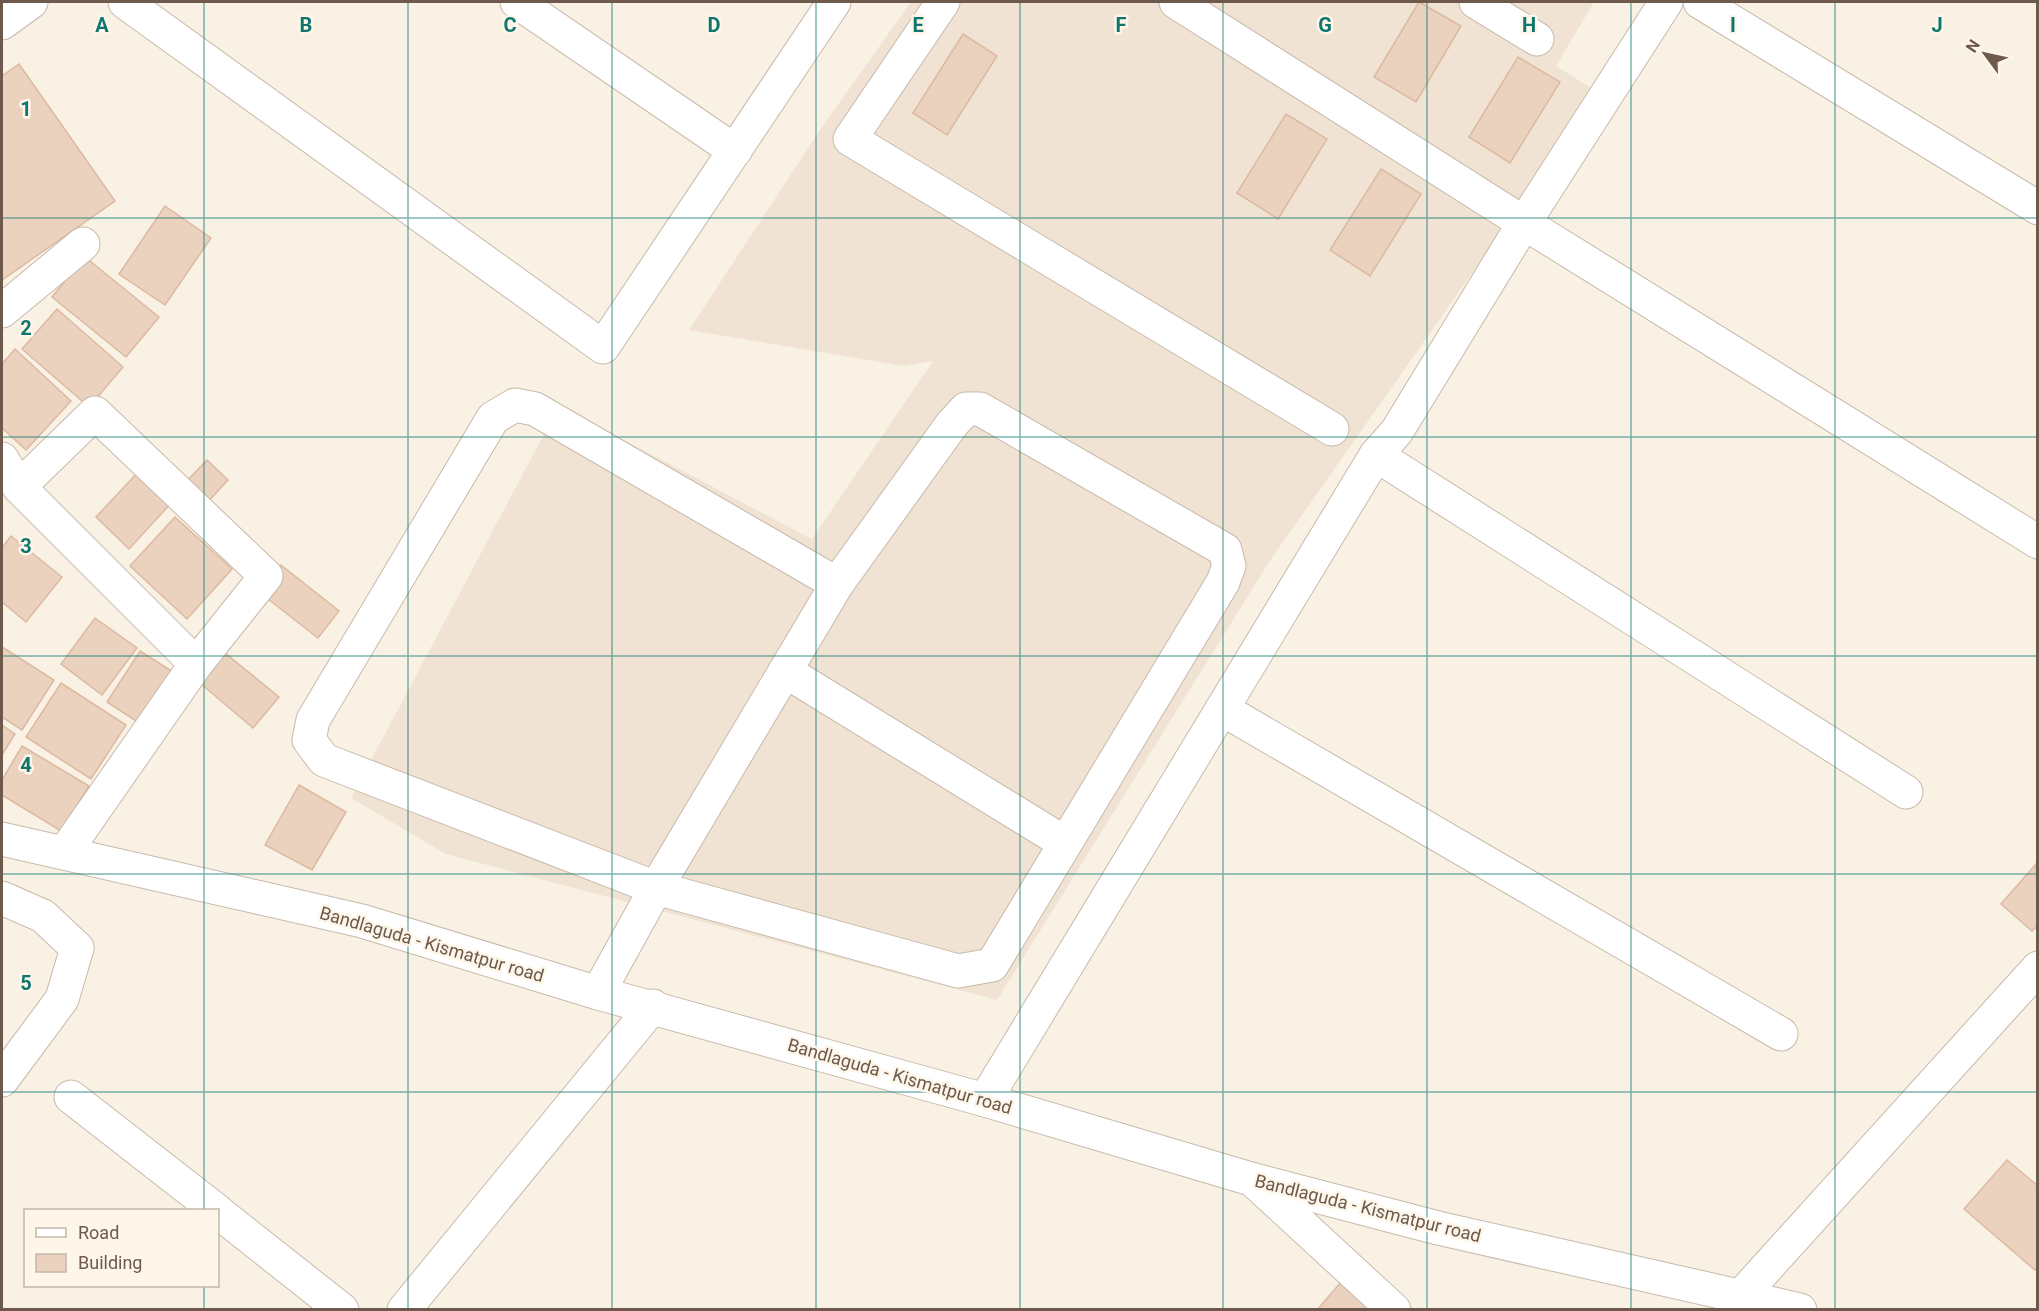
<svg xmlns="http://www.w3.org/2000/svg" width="2039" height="1311" viewBox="0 0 2039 1311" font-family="Roboto,sans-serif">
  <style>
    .residential { fill: #f0e3d3 }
    .building { fill: #ebd2be; stroke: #dcb9a1; stroke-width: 1.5 }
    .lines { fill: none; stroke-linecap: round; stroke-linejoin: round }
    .minor-casing { stroke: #c8b9ab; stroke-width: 35 }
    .minor { stroke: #fff; stroke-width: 33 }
    .grid { fill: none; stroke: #0f766e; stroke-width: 1.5; stroke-opacity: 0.55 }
    .labels { text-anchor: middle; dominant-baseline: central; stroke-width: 5; stroke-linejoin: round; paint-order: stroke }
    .street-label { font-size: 18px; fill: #6e5a4c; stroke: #fdf6e9 }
    .grid-label { font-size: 20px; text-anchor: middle; font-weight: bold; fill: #0f766e; stroke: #fdf6e9; stroke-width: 5; stroke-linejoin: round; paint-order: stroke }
  </style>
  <rect width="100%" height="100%" fill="#f9f1e4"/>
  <!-- residential -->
  <path class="residential" d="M911 2H1594L1556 66 1591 88 1506 225 1269 562 997 1000 446 854 351 798 559 406 812 539 933 361 904 366 689 330 822 127Z"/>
  <!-- building -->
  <g class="building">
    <path d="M1419 2 1461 26 1416 102 1374 77Z"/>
    <path d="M963 34 997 56 947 135 913 113Z"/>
    <path d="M1518 57 1560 82 1510 163 1469 137Z"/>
    <path d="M19 64 115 201 2 280V76Z"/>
    <path d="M1286 114 1327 139 1278 219 1237 193Z"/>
    <path d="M1381 169 1421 194 1370 276 1330 250Z"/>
    <path d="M165 206 211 238 165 305 119 274Z"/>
    <path d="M85 257 159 317 126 357 52 297Z"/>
    <path d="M57 309 123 367 89 407 22 349Z"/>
    <path d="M15 349 71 401 26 450 2 428V364Z"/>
    <path d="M207 460 228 480 207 503 185 483Z"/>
    <path d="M140 470 173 501 129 549 96 517Z"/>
    <path d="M175 517 232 569 187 619 130 566Z"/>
    <path d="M11 536 62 577 26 622 2 602V548Z"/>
    <path d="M281 565 339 611 318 638 259 592Z"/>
    <path d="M95 618 137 648 102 695 61 664Z"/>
    <path d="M2 647 54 680 22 730 2 717Z"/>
    <path d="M219 648 279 697 253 728 194 678Z"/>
    <path d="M140 651 173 672 139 723 107 702Z"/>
    <path d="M61 683 126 725 91 779 26 737Z"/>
    <path d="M2 725 15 734 2 755Z"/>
    <path d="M22 746 89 786 61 831 2 795V780Z"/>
    <path d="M299 785 346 812 312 870 265 845Z"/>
    <path d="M2036 864 2038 925 2032 931 2001 904Z"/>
    <path d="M2007 1160 2038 1186V1267L2035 1270 1964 1209Z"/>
    <path d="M1341 1282 1371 1310H1317Z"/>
  </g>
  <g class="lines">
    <!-- minor casing -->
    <g class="minor-casing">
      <g id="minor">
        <path d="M125 2 603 347 834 2"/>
        <path d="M517 2 735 151"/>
        <path d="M943 2 850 139 1332 429"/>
        <path d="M1176 2 1524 223 2038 542"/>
        <path d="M1476 2 1537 39"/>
        <path d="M1700 2 2038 208"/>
        <path d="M2 23 31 2"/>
        <path d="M2 311 83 244"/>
        <path d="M1376 455 1906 792"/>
        <path d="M2 459 19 487 196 664"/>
        <path d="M19 487 95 413 266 576 196 664 65 852"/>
        <path d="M785 671 1065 843"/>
        <path d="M1222 709 1781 1034"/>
        <path d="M2 839 362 921 598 993 985 1100 1251 1179 1438 1228 1800 1310"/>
        <path d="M2 898 43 916 77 948 62 999 2 1080"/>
        <path d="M598 993 656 888 837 584 535 409 515 405 493 418 313 720 309 740 324 760 656 888 958 971 992 965 1223 582 1229 566 1225 550 980 409H966L952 424 837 584"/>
        <path d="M71 1097 216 1210"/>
        <path d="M985 1100 1376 455 1397 431 1524 223 1666 2"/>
        <path d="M1254 1181 1394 1310"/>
        <path d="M218 1212 342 1310"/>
        <path d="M1741 1296 2038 968"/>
        <path d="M404 1310 653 1006"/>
      </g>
    </g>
    <!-- minor -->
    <use href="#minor" class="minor"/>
  </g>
  <!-- grid -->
  <path class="grid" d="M204 2V1210M408 2V1310M612 2V1310M816 2V1310M1020 2V1310M1223 2V1310M1427 2V1310M1631 2V1310M1835 2V1310M2 218H2038M2 437H2038M2 656H2038M2 874H2038M2 1092H2038M204 1286V1310"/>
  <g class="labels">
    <!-- street labels -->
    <g class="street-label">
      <text transform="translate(432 944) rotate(16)">Bandlaguda - Kismatpur road</text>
      <text transform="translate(900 1076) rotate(16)">Bandlaguda - Kismatpur road</text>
      <text transform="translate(1368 1208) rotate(14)">Bandlaguda - Kismatpur road</text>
    </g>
  </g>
  <g class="grid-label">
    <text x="102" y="32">A</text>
    <text x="306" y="32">B</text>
    <text x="510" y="32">C</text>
    <text x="714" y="32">D</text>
    <text x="918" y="32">E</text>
    <text x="1121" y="32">F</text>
    <text x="1325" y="32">G</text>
    <text x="1529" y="32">H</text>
    <text x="1733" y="32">I</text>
    <text x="1937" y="32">J</text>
    <text x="26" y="116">1</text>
    <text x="26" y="335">2</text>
    <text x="26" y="553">3</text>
    <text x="26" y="772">4</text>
    <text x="26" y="990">5</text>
  </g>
  <!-- border -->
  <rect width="2039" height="1311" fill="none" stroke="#6e5a4c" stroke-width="6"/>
  <!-- legend -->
  <rect x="24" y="1209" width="195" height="78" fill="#fdf6e9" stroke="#c4b8aa" stroke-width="1.5"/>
  <rect x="36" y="1228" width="30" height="9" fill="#ffffff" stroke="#c4b8aa" stroke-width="1.5"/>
  <text x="78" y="1239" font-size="18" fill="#6e5a4c">Road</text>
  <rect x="36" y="1254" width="30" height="18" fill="#ebd2be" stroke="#c4b8aa" stroke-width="1.5"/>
  <text x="78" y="1269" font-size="18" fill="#6e5a4c">Building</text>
  <!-- north arrow -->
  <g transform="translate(1985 54) rotate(303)" stroke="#fdf6e9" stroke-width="4.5" paint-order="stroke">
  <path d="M0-4.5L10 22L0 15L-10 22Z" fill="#6e5a4c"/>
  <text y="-9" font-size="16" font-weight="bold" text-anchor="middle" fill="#6e5a4c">N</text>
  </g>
</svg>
